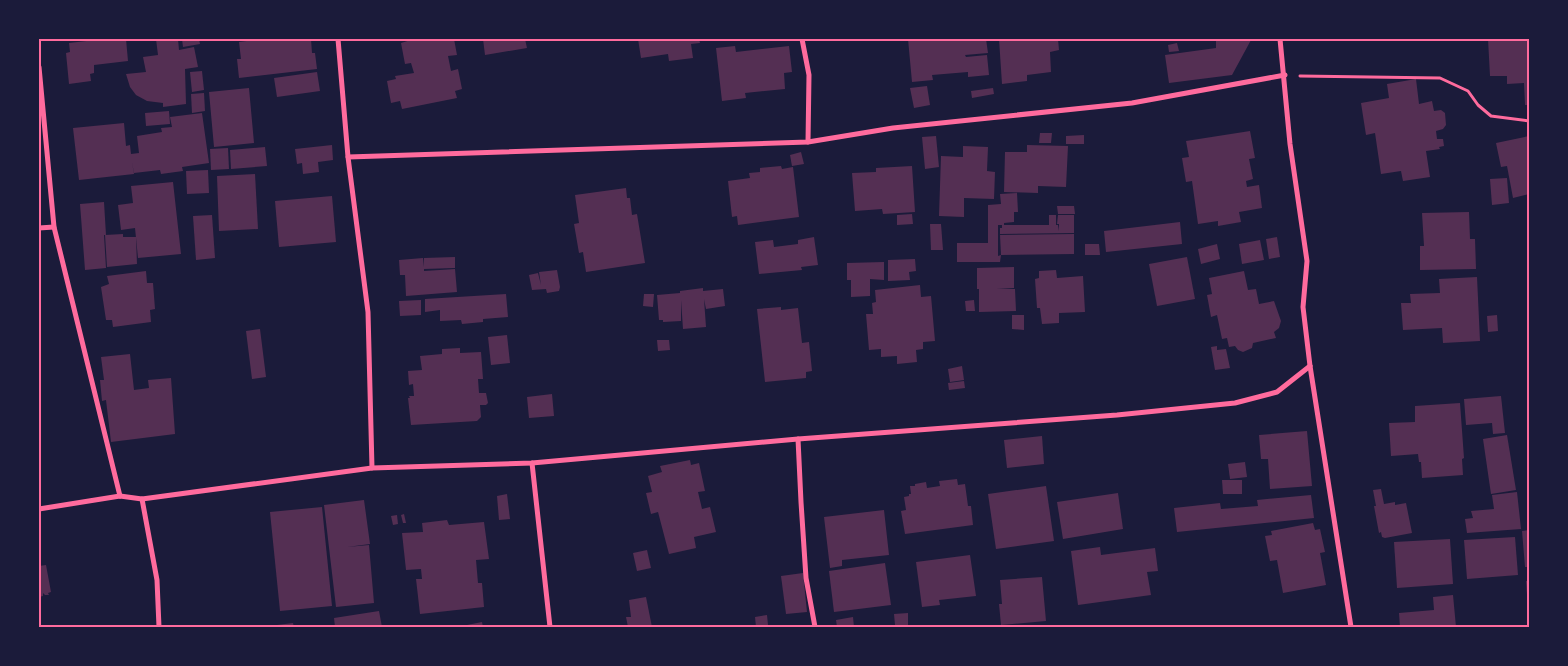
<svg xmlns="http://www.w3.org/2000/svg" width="1568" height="666" viewBox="0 0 1568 666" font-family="Signika,sans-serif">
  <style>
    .building { fill: #542f53 }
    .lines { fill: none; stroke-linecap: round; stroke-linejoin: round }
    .path { stroke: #ff6b9d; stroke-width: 3 }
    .minor { stroke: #ff6b9d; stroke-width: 5 }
    .neatline { fill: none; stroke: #ff6b9d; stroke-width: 2 }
  </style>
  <rect width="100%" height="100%" fill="#1b1b3a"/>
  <!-- building -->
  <g class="building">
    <path d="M104 39H126L128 61 94 65V73L90 74 91 81 69 84 66 53 70 52 69 43Z"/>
    <path d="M156 39H178L179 50 194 47 198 67 185 69 186 104 163 107V103L147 101 136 95 130 87 126 74 146 72 143 57 158 55Z"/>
    <path d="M182 39H199L200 44 183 47Z"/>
    <path d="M261 39H311L312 53H315L317 69 239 78 237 59H241L239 42Z"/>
    <path d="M414 39H454L457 55 448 56 451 71 458 69 462 89 455 91 457 98 402 109 400 101 391 103 387 81 396 79 395 76 414 73 411 63 405 64 401 43Z"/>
    <path d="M483 39H525L527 48 485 55Z"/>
    <path d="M638 39H699L700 43 691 44 693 58 669 61 668 54 641 58Z"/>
    <path d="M908 39H986L988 53 965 55 966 57 987 55 989 75 968 77V72L932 75 933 80 912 82Z"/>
    <path d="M999 39H1058L1059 50 1050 52 1051 72 1027 75V81L1002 84Z"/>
    <path d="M1216 39H1248L1251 40 1232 75 1169 83 1165 55 1216 48Z"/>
    <path d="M1488 39H1529V105H1525L1524 83 1507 84V76H1490Z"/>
    <path d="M1177 43 1179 51 1169 52 1168 45Z"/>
    <path d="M735 46 736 52 789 46 792 72 784 73 785 89 745 93 746 98 722 101 716 48Z"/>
    <path d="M202 71 204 90 192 92 190 72Z"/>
    <path d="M317 72 320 91 277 97 274 78Z"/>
    <path d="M1416 79 1419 104 1432 101 1434 111 1441 110 1445 113 1446 125 1443 129 1436 131 1437 139H1443L1444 146 1439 147 1440 149 1426 151 1430 177 1403 181 1401 171 1381 174 1375 133 1366 135 1361 103 1389 98 1387 84Z"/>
    <path d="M927 86 930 105 914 108 910 88Z"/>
    <path d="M249 88 254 143 214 147 209 92Z"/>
    <path d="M993 88 994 94 972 98 971 91Z"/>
    <path d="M204 93 205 111 192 113 191 94Z"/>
    <path d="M169 111 170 124 146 126 145 113Z"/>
    <path d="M202 113 209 163 182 167 183 171 161 174 160 170 134 173 132 162 134 174 79 180 73 128 124 123 126 146 130 145 131 154 139 153 137 136 162 132 161 128 172 127 170 117Z"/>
    <path d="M1250 131 1255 158 1249 159 1253 179 1246 181 1247 187 1259 185 1262 208 1239 212 1241 222 1218 226V221L1198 224 1192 181 1186 182 1182 158 1189 157 1186 141Z"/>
    <path d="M1040 133H1052L1051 143H1039Z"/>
    <path d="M1084 135V144H1066V136Z"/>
    <path d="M936 136 939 167 925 169 922 137Z"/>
    <path d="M1529 136V194L1513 198 1507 166 1501 167 1496 143Z"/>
    <path d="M332 145 333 160 318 162 319 172 303 174 302 163 297 164 295 149Z"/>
    <path d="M1027 145 1068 146 1066 187 1038 186V193L1004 192 1005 152H1027Z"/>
    <path d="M963 146 988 147 987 171 995 172 994 199 964 198V217L939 216 941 156 963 157Z"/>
    <path d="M265 147 267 166 231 169 230 150Z"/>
    <path d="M228 148 229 169 211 170 210 149Z"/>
    <path d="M801 152 804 164 792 166 790 155Z"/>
    <path d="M781 166 782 169 793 167 799 217 738 225 737 216 732 217 728 181 750 178 749 173 760 172V168Z"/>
    <path d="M912 166 915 212 883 214 882 209 855 211 852 173 876 172V168Z"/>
    <path d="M208 170 209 193 187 194 186 171Z"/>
    <path d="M255 174 258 229 219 231 217 176Z"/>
    <path d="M1507 178 1509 203 1492 205 1490 179Z"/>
    <path d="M173 182 181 254 138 258 135 228 121 230 118 205 133 203 131 186Z"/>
    <path d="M626 188 627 198H630L632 215 637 214 645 263 586 272 583 252 579 253 574 224 579 223 575 195Z"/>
    <path d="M1017 193 1018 212H1014V222L1004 223V225H1049V215H1056V225H1058L1059 231V224H1057L1058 215H1074V233L1000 234V228H1002V225H998V256L1001 255 1000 262H957V243H988V205L1001 204 1000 194Z"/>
    <path d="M332 196 336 242 279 247 275 201Z"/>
    <path d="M104 202 106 235H104L106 268 85 270 80 204Z"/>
    <path d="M1057 206H1074L1075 214H1058Z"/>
    <path d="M1469 212 1470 239H1475L1476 269 1420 270V246H1424L1422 213Z"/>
    <path d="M912 214 913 224 897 225V215Z"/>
    <path d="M212 215 215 258 196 260 193 216Z"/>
    <path d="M1180 222 1182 244 1106 252 1104 231Z"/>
    <path d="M930 224H941L943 250H931Z"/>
    <path d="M123 234V237H136L137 264 107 267 105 235Z"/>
    <path d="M1074 234V254L1001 255 1000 235Z"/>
    <path d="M814 237 818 265 801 267 802 270 759 274 755 242 773 240 774 247 798 244V240Z"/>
    <path d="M1277 237 1280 257 1269 259 1266 239Z"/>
    <path d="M1260 240 1264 260 1242 264 1239 244Z"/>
    <path d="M1085 244H1099L1100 255H1085Z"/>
    <path d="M1217 244 1220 259 1201 264 1198 249Z"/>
    <path d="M455 257V268L424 269V271L455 269 457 292 406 296 405 275H400L399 260 423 258 424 267V258Z"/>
    <path d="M1187 257 1195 299 1157 306 1149 264Z"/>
    <path d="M915 259 916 271 909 272 910 280 888 281V260Z"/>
    <path d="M884 262V280L870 279V296L851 297V280H847V263Z"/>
    <path d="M1014 267V288L997 289H1015L1016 311 979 312V289H977V268Z"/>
    <path d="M557 270 560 287 559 291 547 293 546 289 532 290 529 275 538 273 541 285 539 272Z"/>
    <path d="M1056 270 1057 278 1083 276 1085 312 1059 313V323L1042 324 1040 308H1037L1035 279 1039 278V271Z"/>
    <path d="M146 271 147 283H153L155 309 150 310 151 322 113 327 112 320H106L101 287 109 284 107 276Z"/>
    <path d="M1244 271 1248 290 1256 289 1259 304 1274 301 1281 321 1279 328 1274 332 1276 338 1253 343 1252 348 1243 352 1238 350 1235 346 1229 347 1227 338 1222 339 1217 315 1211 317 1207 295 1212 294 1209 278Z"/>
    <path d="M1477 277 1480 341 1443 343 1442 328 1403 330 1401 303H1411L1410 294 1440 293 1439 279Z"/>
    <path d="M920 285 921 297 931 296 935 341 923 342V349L916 350 917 362 897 364V356L881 357V349L869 350 866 314H873L872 303 876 302 875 290Z"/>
    <path d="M703 288V291L723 289 725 306 706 309 704 299 706 327 683 329 681 300V321L663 322V320H659L657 295 680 293V291Z"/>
    <path d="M506 294 508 317 483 319V322L462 324 461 320 440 321V310L425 312V299Z"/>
    <path d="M644 294H654L653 307 643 306Z"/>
    <path d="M421 300V315L400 316 399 301Z"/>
    <path d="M974 300 975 311H966L965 301Z"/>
    <path d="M781 307V310L798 308 802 343 809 342 812 371 806 372V378L765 382 757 309Z"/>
    <path d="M1012 315H1024V330L1012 329Z"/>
    <path d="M1497 315 1498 331 1488 332 1487 316Z"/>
    <path d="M260 329 266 377 252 379 246 331Z"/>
    <path d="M507 335 510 363 491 365 488 337Z"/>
    <path d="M657 340H669L670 350 658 351Z"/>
    <path d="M1217 346V350L1226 349 1230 368 1215 370 1211 347Z"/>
    <path d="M460 348V353L481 352 483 379H478L479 393H486L488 403 486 405H480L481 417 477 421 411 425 408 398H410L409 396H414L413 384 409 385 408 371 422 370 420 356 442 354V349Z"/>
    <path d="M130 354 134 390 149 388 148 380 171 378 175 434 111 442 106 400 102 401 100 380H104L101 357Z"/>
    <path d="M962 366 964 380 950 382 948 369Z"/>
    <path d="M964 381 965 388 949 390 948 383Z"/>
    <path d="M552 394 554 416 529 418 527 397Z"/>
    <path d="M1501 396 1505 433 1493 434 1492 423 1466 425 1464 399Z"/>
    <path d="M1460 403 1464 458 1462 459 1463 475 1422 478 1421 462H1419L1418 454 1391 456 1389 423 1415 422V406Z"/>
    <path d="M1307 431 1312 486 1270 489 1268 459H1261L1259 435Z"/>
    <path d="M1507 435 1516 490 1491 494 1483 439Z"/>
    <path d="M1042 436 1044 464 1007 468 1004 440Z"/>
    <path d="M690 460 691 465 699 463 705 491 698 492 702 509 710 507 716 532 694 537 696 548 669 554 658 512 651 514 646 493 652 492 648 476 662 472 660 466Z"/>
    <path d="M1245 462 1247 477 1230 479 1228 464Z"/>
    <path d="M957 479 958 485 965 484 968 506H971L973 525 905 534 901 511 906 510 904 497 909 496V494H911L910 486H915V484L926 482 927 488 940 486 939 481Z"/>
    <path d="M1222 480H1242V494H1223Z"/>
    <path d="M1046 486 1054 541 996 549 988 494Z"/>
    <path d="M1381 489 1384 504 1395 502V505L1406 503 1412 533 1385 538 1382 537 1381 532 1379 533 1374 506H1376L1373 490Z"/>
    <path d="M1517 492 1521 529 1467 533 1465 519 1473 518 1471 511 1494 509 1492 495Z"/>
    <path d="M1118 493 1123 529 1063 539 1057 502Z"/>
    <path d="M507 494 510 519 499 520 497 496Z"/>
    <path d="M1311 495 1314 518 1177 532 1174 508 1220 503 1221 509 1258 506 1257 500Z"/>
    <path d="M364 500 370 544 347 547 369 545 374 603 336 607 324 505Z"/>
    <path d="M322 507 332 606 280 611 270 512Z"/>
    <path d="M884 510 889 555 842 560V566L830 568 824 517Z"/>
    <path d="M404 514 406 523H403L401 515Z"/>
    <path d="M397 515 398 524 393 525 391 516Z"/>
    <path d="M447 520 449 525 484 522 489 559 476 560 478 583H482L484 607 420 614 416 579H422L421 569 406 570 402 533 423 532 422 523Z"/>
    <path d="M1313 523 1315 530 1320 529 1325 552 1320 553 1326 585 1283 593 1277 560 1270 561 1265 536 1272 535 1271 531Z"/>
    <path d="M1529 530V567H1525L1522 531Z"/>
    <path d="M1515 537 1518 575 1467 579 1464 540Z"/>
    <path d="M1450 539 1453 584 1397 588 1394 542Z"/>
    <path d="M1100 547 1101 555 1155 548 1158 571 1147 572 1151 595 1078 605 1071 551Z"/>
    <path d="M647 550 651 568 637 571 633 553Z"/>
    <path d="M970 555 976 596 939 600 940 605 922 607 916 562Z"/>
    <path d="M885 563 891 605 834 612 829 571Z"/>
    <path d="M46 565 51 592 48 593 49 595H45L43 593V596L39 597V566Z"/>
    <path d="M803 573 807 612 786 614 781 576Z"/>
    <path d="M1042 577 1046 621 1001 625 999 604H1002L1000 580Z"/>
    <path d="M1526 581H1529V609H1528Z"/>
    <path d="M1453 595 1456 627H1400L1399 613 1434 610 1433 597Z"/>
    <path d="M646 597 652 627H633V625L628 627 626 617H631L629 600Z"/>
    <path d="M379 611 382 627H335L334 618Z"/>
    <path d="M908 613V625H895L894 614Z"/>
    <path d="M767 615 768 625 756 627 755 617Z"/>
    <path d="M853 617 854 627H837L836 620Z"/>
    <path d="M482 622 483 627H462V626Z"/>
    <path d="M293 623 294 627H269V626Z"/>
  </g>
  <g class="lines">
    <!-- path -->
    <path class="path" d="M1300 76 1440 78 1468 91 1478 105 1491 116 1529 121"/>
    <!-- minor -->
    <g class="minor">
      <path d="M338 39 348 157 368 312 372 468"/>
      <path d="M802 39 809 75 808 142"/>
      <path d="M1280 39 1290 144 1307 261 1303 307 1310 366 1351 627"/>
      <path d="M39 67 54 227 120 496"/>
      <path d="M348 157 808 142 893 128 1132 103 1285 75"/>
      <path d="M39 228 54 227"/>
      <path d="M798 439 801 502 806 578 815 627"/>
      <path d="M532 463 550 627"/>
      <path d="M142 499 157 580 159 627"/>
      <path d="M39 509 120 496 142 499 372 468 532 463 798 439 1117 415 1235 403 1277 392 1310 366"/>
    </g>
  </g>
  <!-- border -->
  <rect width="1568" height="666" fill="none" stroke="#1b1b3a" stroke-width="80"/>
  <rect x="40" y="40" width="1488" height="586" class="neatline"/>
</svg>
